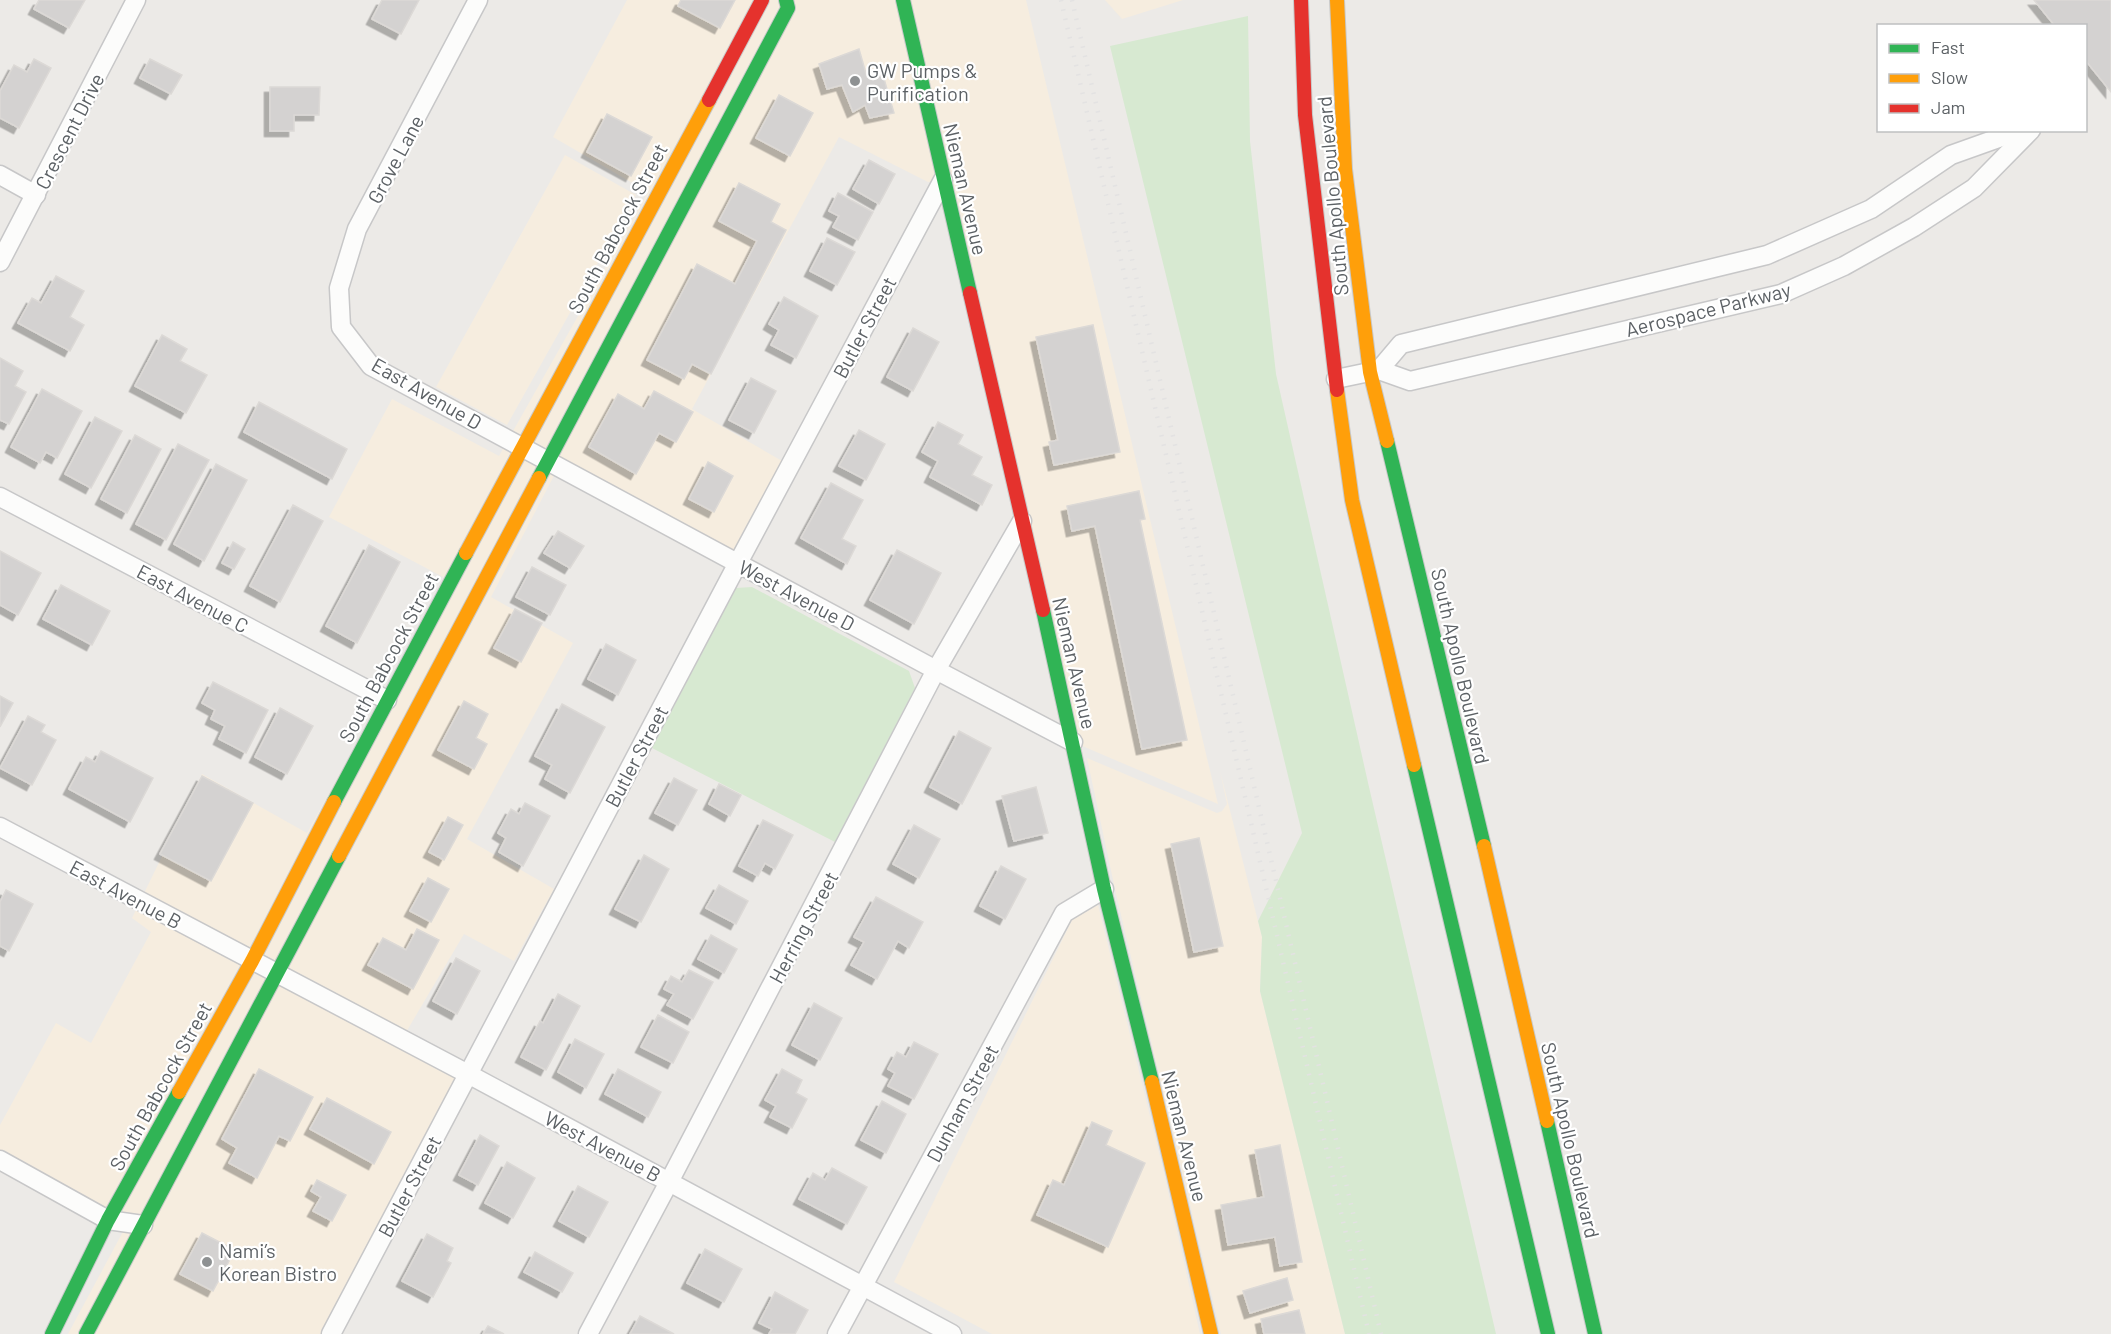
<svg xmlns="http://www.w3.org/2000/svg" width="2111" height="1334" viewBox="0 0 2111 1334" font-family="Barlow,sans-serif">
  <style>
    .commercial { fill: #f6eddf }
    .green { fill: #d7e9d1 }
    .building { fill: #d4d2d1; stroke: #dcd9d6; stroke-width: 1.5; filter: url(#shadow) }
    .lines { fill: none; stroke-linecap: round; stroke-linejoin: round }
    .street-casing { stroke: #c7c7c8; stroke-width: 21 }
    .fast-casing { stroke: #c8c9c9; stroke-width: 16 }
    .slow-casing { stroke: #c8c9c9; stroke-width: 16 }
    .jam-casing { stroke: #c8c9c9; stroke-width: 16 }
    .street { stroke: #fcfcfb; stroke-width: 18 }
    .fast { stroke: #30b455; stroke-width: 14 }
    .slow { stroke: #ff9f0a; stroke-width: 14 }
    .jam { stroke: #e5322d; stroke-width: 14 }
    .rail { stroke: #e3e2e2; stroke-width: 4.5; stroke-dasharray: 1.5 8; stroke-linecap: butt }
    .poi-dot { fill: #8e9192; stroke: #fff; stroke-width: 2 }
    .labels { text-anchor: middle; dominant-baseline: central; stroke-width: 4.5; stroke-linejoin: round; paint-order: stroke }
    .poi-label { font-size: 20px; fill: #5c6165; stroke: #fff; text-anchor: start }
    .street-label { font-size: 20px; fill: #5c6165; stroke: #fff }
  </style>
  <defs>
    <filter id="shadow"><feDropShadow dx="-5.5" dy="5.5" stdDeviation="0" flood-color="#0004"/></filter>
  </defs>
  <rect width="100%" height="100%" fill="#eceae7"/>
  <!-- commercial -->
  <g class="commercial">
    <path d="M627 0H1026L1218 804 1073 742 943 180 928 182 839 137 692 409 789 465 738 563 559 466 491 597 573 643 467 839 554 889 514 961 464 934 402 1039 468 1074 331 1334H68L126 1226 0 1151V1125L56 1023 91 1043 151 932 132 918 202 774 307 833 447 579 329 517 392 399 499 456 648 192 553 137Z"/>
    <path d="M1105 0H1183L1122 19Z"/>
    <path d="M565 155 636 195 507 425 436 387Z"/>
    <path d="M1087 758 1217 813 1222 811 1227 804 1220 771 1262 937 1260 991 1345 1334H1221L1116 894Z"/>
    <path d="M1098 905 1163 1169 1200 1334H992L894 1282 1072 920Z"/>
  </g>
  <!-- green -->
  <g class="green">
    <path d="M1248 16 1250 141 1276 374 1369 787 1496 1334H1345L1260 991 1262 937 1258 921 1302 833 1110 46Z"/>
    <path d="M752 587 909 671 915 688 835 842 652 748 736 588Z"/>
  </g>
  <!-- building -->
  <g class="building">
    <path d="M39 0H85L69 28 34 9Z"/>
    <path d="M382 0H419L401 34 372 19Z"/>
    <path d="M681 0H735L720 28 678 6Z"/>
    <path d="M2034 0H2111V92L2086 61V26H2055Z"/>
    <path d="M859 49 867 77 882 72 894 113 870 118 865 105 853 112 842 85 827 89 819 64Z"/>
    <path d="M34 59 51 68 19 128 0 118V91L14 65 27 72Z"/>
    <path d="M150 59 182 75 171 94 140 78Z"/>
    <path d="M270 87H320L319 115H294V131H270Z"/>
    <path d="M779 95 813 113 790 156 756 138Z"/>
    <path d="M607 114 652 137 631 176 587 152Z"/>
    <path d="M869 160 895 174 879 204 853 189Z"/>
    <path d="M739 183 780 204 771 222 786 230 711 374 692 364 684 379 647 360 697 264 735 284 757 241 719 221Z"/>
    <path d="M838 193 873 212 858 240 833 227 839 216 829 211Z"/>
    <path d="M827 238 855 252 837 285 810 271Z"/>
    <path d="M56 276 84 291 70 317 84 325 70 351 18 323 32 298 41 303Z"/>
    <path d="M784 297 818 316 796 358 771 345 779 330 769 324Z"/>
    <path d="M1093 325 1120 452 1054 465 1049 442 1058 440 1036 337Z"/>
    <path d="M913 328 939 342 913 391 887 377Z"/>
    <path d="M162 335 187 349 180 361 207 375 186 413 135 386Z"/>
    <path d="M0 358 23 371 15 386 26 392 9 424 0 420Z"/>
    <path d="M751 378 776 391 754 433 729 420Z"/>
    <path d="M42 389 82 411 57 458 46 452 40 463 11 447Z"/>
    <path d="M654 391 693 412 676 442 659 433 636 474 589 447 618 394 644 409Z"/>
    <path d="M259 402 347 449 332 479 244 432Z"/>
    <path d="M95 417 122 431 91 488 65 474Z"/>
    <path d="M938 422 963 435 958 444 982 457 972 475 992 485 982 505 930 477 938 461 922 452Z"/>
    <path d="M859 430 885 444 866 480 839 466Z"/>
    <path d="M135 435 161 449 127 513 101 499Z"/>
    <path d="M178 444 209 460 166 540 136 524Z"/>
    <path d="M708 462 733 476 714 512 689 499Z"/>
    <path d="M216 464 247 480 204 561 174 544Z"/>
    <path d="M831 483 863 500 842 539 856 546 847 564 801 538Z"/>
    <path d="M1139 491 1145 519 1140 520 1187 740 1142 749 1095 526 1072 531 1067 506Z"/>
    <path d="M293 505 323 521 280 602 250 586Z"/>
    <path d="M558 531 584 546 570 568 544 553Z"/>
    <path d="M233 542 245 549 234 569 222 563Z"/>
    <path d="M369 545 400 562 357 643 326 626Z"/>
    <path d="M897 550 941 573 914 624 870 600Z"/>
    <path d="M0 551 41 573 18 615 0 605Z"/>
    <path d="M532 567 566 585 550 615 516 597Z"/>
    <path d="M61 585 110 611 92 645 43 619Z"/>
    <path d="M515 609 542 623 521 662 494 648Z"/>
    <path d="M606 644 636 660 618 695 588 679Z"/>
    <path d="M213 682 268 710 246 753 219 739 225 726 211 719 215 710 202 703Z"/>
    <path d="M0 696 13 703 0 727Z"/>
    <path d="M464 701 488 714 476 738 487 744 474 769 438 750Z"/>
    <path d="M562 704 605 727 570 793 545 779 552 765 535 756Z"/>
    <path d="M280 708 313 726 287 774 255 757Z"/>
    <path d="M28 716 45 725 41 732 56 740 32 785 0 768Z"/>
    <path d="M959 731 991 748 962 804 930 787Z"/>
    <path d="M101 751 153 778 130 822 69 789 86 757 95 762Z"/>
    <path d="M202 776 253 803 211 881 160 854Z"/>
    <path d="M674 778 697 790 678 825 655 813Z"/>
    <path d="M719 784 741 795 730 816 709 804Z"/>
    <path d="M1036 787 1048 833 1014 841 1002 796Z"/>
    <path d="M525 803 550 816 523 866 499 852 506 838 498 833 511 809 519 814Z"/>
    <path d="M448 817 463 825 444 860 429 852Z"/>
    <path d="M763 820 793 835 775 869 765 863 758 876 739 866Z"/>
    <path d="M914 825 940 839 919 878 893 864Z"/>
    <path d="M1199 838 1223 946 1194 952 1171 844Z"/>
    <path d="M644 855 669 869 641 922 615 909Z"/>
    <path d="M1001 866 1026 879 1005 919 980 906Z"/>
    <path d="M428 878 449 889 431 922 410 911Z"/>
    <path d="M719 885 748 901 736 924 706 908Z"/>
    <path d="M6 890 33 904 9 951 0 946V902Z"/>
    <path d="M876 897 923 922 909 948 898 941 877 979 851 965 864 942 854 937Z"/>
    <path d="M417 929 439 940 413 989 368 965 383 938 406 950Z"/>
    <path d="M711 935 737 949 724 973 698 959Z"/>
    <path d="M456 958 480 971 457 1014 433 1001Z"/>
    <path d="M689 970 713 982 693 1019 667 1005 674 994 664 989 671 976 682 982Z"/>
    <path d="M558 994 580 1006 546 1070 521 1057 540 1021 543 1023Z"/>
    <path d="M814 1003 842 1018 820 1060 792 1045Z"/>
    <path d="M658 1015 689 1032 673 1063 641 1047Z"/>
    <path d="M575 1039 604 1054 586 1088 558 1072Z"/>
    <path d="M914 1042 938 1054 914 1099 888 1086 895 1073 888 1069 897 1052 906 1057Z"/>
    <path d="M259 1069 313 1097 290 1141 279 1136 257 1178 229 1163 237 1148 222 1139Z"/>
    <path d="M618 1069 661 1092 648 1117 605 1094Z"/>
    <path d="M782 1069 802 1080 796 1093 807 1099 792 1128 770 1117 776 1106 765 1100Z"/>
    <path d="M327 1098 391 1132 374 1164 310 1129Z"/>
    <path d="M882 1101 906 1114 886 1153 861 1140Z"/>
    <path d="M1092 1122 1112 1131 1106 1145 1145 1163 1108 1247 1037 1215 1053 1180 1064 1185Z"/>
    <path d="M480 1135 499 1146 478 1185 459 1175Z"/>
    <path d="M1280 1145 1302 1262 1280 1266 1275 1237 1228 1245 1221 1205 1264 1197 1255 1150Z"/>
    <path d="M507 1162 535 1178 513 1218 485 1203Z"/>
    <path d="M832 1168 867 1187 847 1224 799 1199 813 1173 825 1180Z"/>
    <path d="M317 1180 346 1195 332 1221 313 1211 321 1197 311 1191Z"/>
    <path d="M578 1186 608 1202 589 1237 559 1221Z"/>
    <path d="M202 1233 235 1250 213 1291 180 1274Z"/>
    <path d="M427 1234 453 1248 447 1261 451 1263 433 1297 402 1281Z"/>
    <path d="M705 1249 742 1269 724 1302 687 1283Z"/>
    <path d="M535 1252 573 1273 562 1292 524 1272Z"/>
    <path d="M1287 1278 1293 1300 1250 1313 1243 1291Z"/>
    <path d="M775 1292 808 1310 795 1334H769L772 1329 759 1323Z"/>
    <path d="M1299 1310 1305 1334H1264L1261 1319Z"/>
    <path d="M640 1316 674 1334H630Z"/>
    <path d="M488 1326 504 1334H483Z"/>
  </g>
  <g class="lines">
    <!-- street casing -->
    <g class="street-casing">
      <g id="street">
        <path d="M478 0 357 229 339 288 341 327 371 366 936 670 1073 742"/>
        <path d="M0 175 36 195"/>
        <path d="M0 262 136 0"/>
        <path d="M1379 370 1401 344 1767 255 1871 209 1951 155 2021 130"/>
        <path d="M1336 379 1379 370 1410 381 1781 294 1844 266 1914 227 1974 188 2031 130"/>
        <path d="M0 497 387 700"/>
        <path d="M0 827 468 1074 952 1334"/>
        <path d="M0 1160 108 1220 143 1225"/>
        <path d="M331 1334 738 563 943 180"/>
        <path d="M588 1334 669 1182 936 670 1022 521"/>
        <path d="M837 1334 1064 913 1104 889"/>
      </g>
    </g>
    <!-- fast casing -->
    <g class="fast-casing">
      <g id="fast">
        <path d="M903 0 970 293"/>
        <path d="M1387 441 1484 846"/>
        <path d="M539 478 788 8 786 0"/>
        <path d="M1043 610 1104 889 1152 1082"/>
        <path d="M1414 765 1548 1334"/>
        <path d="M334 802 466 553"/>
        <path d="M1547 1121 1595 1334"/>
        <path d="M52 1334 108 1220 179 1092"/>
        <path d="M86 1334 339 856"/>
      </g>
    </g>
    <!-- slow casing -->
    <g class="slow-casing">
      <g id="slow">
        <path d="M1337 0 1345 169 1370 372 1387 441"/>
        <path d="M1337 390 1352 500 1414 765"/>
        <path d="M466 553 709 100"/>
        <path d="M1484 846 1547 1121"/>
        <path d="M339 856 539 478"/>
        <path d="M1152 1082 1211 1334"/>
        <path d="M179 1092 252 961 334 802"/>
      </g>
    </g>
    <!-- jam casing -->
    <g class="jam-casing">
      <g id="jam">
        <path d="M1301 0 1305 115 1337 390"/>
        <path d="M709 100 762 0"/>
        <path d="M970 293 1043 610"/>
      </g>
    </g>
    <!-- street -->
    <use href="#street" class="street"/>
    <!-- fast -->
    <use href="#fast" class="fast"/>
    <!-- slow -->
    <use href="#slow" class="slow"/>
    <!-- jam -->
    <use href="#jam" class="jam"/>
    <!-- rail -->
    <g class="rail">
      <path d="M1061 0 1369 1334"/>
      <path d="M1072 0 1381 1334"/>
    </g>
  </g>
  <!-- markers -->
  <g class="poi-dot">
    <circle cx="855" cy="81" r="6"/>
    <circle cx="207" cy="1262" r="6"/>
  </g>
  <g class="labels">
    <!-- poi labels -->
    <g class="poi-label">
      <text x="867" y="70">GW Pumps &amp;<tspan x="867" dy="23">Purification</tspan></text>
      <text x="219" y="1250">Nami’s<tspan x="219" dy="23">Korean Bistro</tspan></text>
    </g>
    <!-- street labels -->
    <g class="street-label">
      <text transform="translate(69 131) rotate(-63)">Crescent Drive</text>
      <text transform="translate(395 159) rotate(-62)">Grove Lane</text>
      <text transform="translate(966 189) rotate(77)">Nieman Avenue</text>
      <text transform="translate(1332 196) rotate(-95)">South Apollo Boulevard</text>
      <text transform="translate(617 228) rotate(-62)">South Babcock Street</text>
      <text transform="translate(1708 309) rotate(-14)">Aerospace Parkway</text>
      <text transform="translate(864 327) rotate(-62)">Butler Street</text>
      <text transform="translate(427 393) rotate(30)">East Avenue D</text>
      <text transform="translate(797 595) rotate(28)">West Avenue D</text>
      <text transform="translate(193 598) rotate(28)">East Avenue C</text>
      <text transform="translate(388 657) rotate(-62)">South Babcock Street</text>
      <text transform="translate(1075 663) rotate(77)">Nieman Avenue</text>
      <text transform="translate(1461 666) rotate(77)">South Apollo Boulevard</text>
      <text transform="translate(636 756) rotate(-62)">Butler Street</text>
      <text transform="translate(126 894) rotate(28)">East Avenue B</text>
      <text transform="translate(803 927) rotate(-62)">Herring Street</text>
      <text transform="translate(160 1086) rotate(-61)">South Babcock Street</text>
      <text transform="translate(962 1103) rotate(-62)">Dunham Street</text>
      <text transform="translate(1185 1136) rotate(76)">Nieman Avenue</text>
      <text transform="translate(1571 1140) rotate(77)">South Apollo Boulevard</text>
      <text transform="translate(603 1146) rotate(28)">West Avenue B</text>
      <text transform="translate(409 1186) rotate(-62)">Butler Street</text>
    </g>
  </g>
  <!-- legend -->
  <rect x="1877" y="24" width="210" height="108" fill="#ffffff" stroke="#bec0c1" stroke-width="1.5"/>
  <rect x="1889" y="44" width="30" height="9" fill="#30b455" stroke="#bec0c1" stroke-width="1.5"/>
  <text x="1931" y="54" font-size="18" fill="#5c6165">Fast</text>
  <rect x="1889" y="74" width="30" height="9" fill="#ff9f0a" stroke="#bec0c1" stroke-width="1.5"/>
  <text x="1931" y="84" font-size="18" fill="#5c6165">Slow</text>
  <rect x="1889" y="104" width="30" height="9" fill="#e5322d" stroke="#bec0c1" stroke-width="1.5"/>
  <text x="1931" y="114" font-size="18" fill="#5c6165">Jam</text>
</svg>
